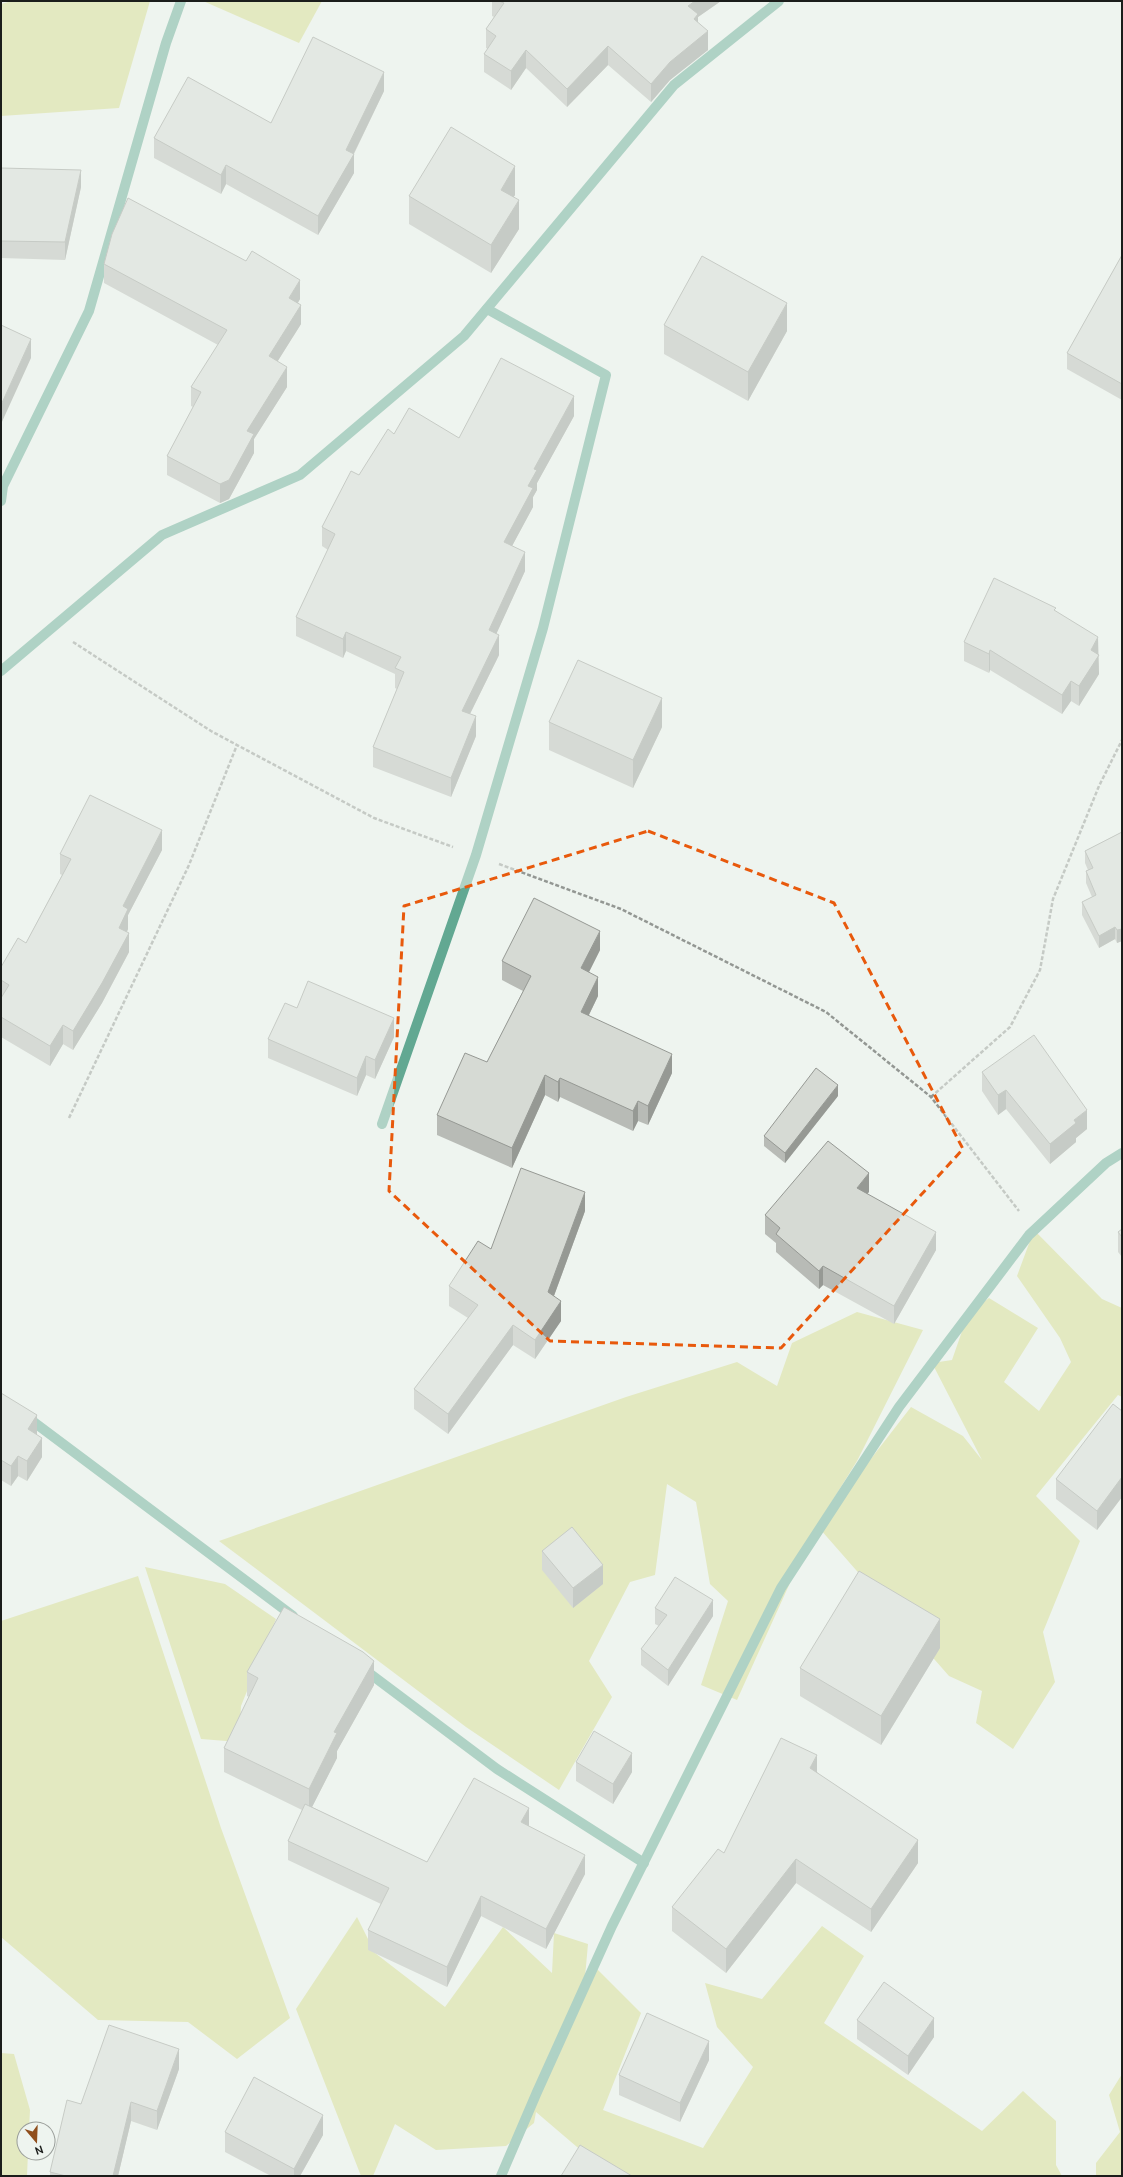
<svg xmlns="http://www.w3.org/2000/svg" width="1123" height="2177" viewBox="0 0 1123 2177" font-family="Ubuntu,sans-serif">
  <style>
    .green { fill: #d5db8b }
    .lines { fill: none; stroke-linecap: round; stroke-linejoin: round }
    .path { stroke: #939793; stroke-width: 2.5; stroke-dasharray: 4 2; stroke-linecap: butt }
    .minor { stroke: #62a892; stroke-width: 10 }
    .wall { fill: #b8bbb6 }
    .shaded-wall { fill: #969994 }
    .building { fill: #d6dad4; stroke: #969994 }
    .marked { fill: none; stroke: #e8590c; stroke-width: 3; stroke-dasharray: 8 5; stroke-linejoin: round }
  </style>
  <rect width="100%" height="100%" fill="#eef4ef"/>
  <!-- green -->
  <g class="green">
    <path d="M12 1H150L119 108 1 116V4Z"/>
    <path d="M203 1H322L299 43Z"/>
    <path d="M1034 1230 1102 1299 1122 1308V1397L1118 1395 1036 1496 1080 1541 1043 1632 1055 1682 1013 1749 976 1723 982 1691 949 1676 820 1529 839 1500 911 1407 963 1436 982 1460 932 1363 952 1360 968 1314 989 1298 1038 1328 1004 1382 1039 1411 1071 1362 1060 1338 1017 1276Z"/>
    <path d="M857 1312 923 1330 857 1461 813 1532 737 1700 701 1685 728 1601 710 1584 696 1502 667 1484 655 1575 630 1582 589 1661 612 1697 559 1790 466 1727 219 1541 626 1397 737 1362 777 1386 792 1343Z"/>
    <path d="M145 1567 225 1584 276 1619 241 1706 239 1742 201 1739Z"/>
    <path d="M138 1576 221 1828 290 2018 237 2059 188 2022 98 2020 1 1937V1621Z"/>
    <path d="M357 1917 375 1953 445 2007 503 1927 552 1973 554 1933 588 1944 584 1988 594 1966 641 2013 603 2110 703 2148 753 2067 717 2027 705 1983 762 1999 822 1926 864 1956 824 2023 982 2131 1023 2091 1056 2121V2165L1062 2176H611L536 2112 534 2123 506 2146 436 2150 395 2124 373 2176H361L296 2009Z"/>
    <path d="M1 2053 14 2054 30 2110 29 2129H24V2153H28L27 2176H1Z"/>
    <path d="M1122 2074V2176H1096V2163L1120 2132 1109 2095Z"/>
  </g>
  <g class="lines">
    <!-- path -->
    <g class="path">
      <path d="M73 642 211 731 237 745 374 818 453 847"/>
      <path d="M499 864 621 909 826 1012 931 1097 1019 1211"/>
      <path d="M931 1097 1010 1027 1040 970 1053 899 1099 786 1122 740"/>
      <path d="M69 1118 189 865 237 745"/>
    </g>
    <!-- minor -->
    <g class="minor">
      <path d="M1 501 3 486 89 311 166 43 181 1"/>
      <path d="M1 671 162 535 300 475 464 336 674 85 779 1"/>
      <path d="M382 1124 476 855 543 628 606 375 487 309"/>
      <path d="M27 1417 293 1616"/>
      <path d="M365 1670 497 1769 644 1863"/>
      <path d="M501 2176 537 2092 612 1926 781 1588 899 1407 1029 1235 1106 1163 1122 1153"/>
    </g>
  </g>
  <!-- wall -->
  <g class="wall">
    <path d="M492 1H721L698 17V23L708 50 670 80 651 102 608 65 567 107 526 68 511 90 484 72V54L488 49 486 48V29L494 17 492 16Z"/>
    <path d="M384 91 354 154V173L318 235 226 184 221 194 154 158V138L271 123Z"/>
    <path d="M1 168 81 187 65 260 1 258Z"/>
    <path d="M515 195 513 197 519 229 491 273 409 224V196Z"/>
    <path d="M1122 255V400L1067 369V353Z"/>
    <path d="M104 264 300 299 298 303 301 324 277 362 287 387 254 439V453L229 499 220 503 167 475V456L193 407 191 406V387L218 345 104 283Z"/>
    <path d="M664 325 787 331 748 401 664 354Z"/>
    <path d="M574 416 537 483V490L533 497V507L512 546 525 571 496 634 499 655 470 714 476 736 451 797 373 767V747L397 689 395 688V674L346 651 343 658 296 636V617L328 550 322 546V527L359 475 394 434 459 438Z"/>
    <path d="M1056 611 1098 654 1099 674 1079 706 1071 701 1062 714 990 670 989 673 964 661V642Z"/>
    <path d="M549 722 662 727 633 788 549 750Z"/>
    <path d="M1122 832V941L1117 943 1115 939 1099 948 1082 915V902L1092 897 1086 883V871L1088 870 1085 863V851Z"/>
    <path d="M162 850 128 915V929L127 932 129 952 102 1003 73 1050 63 1044 50 1066 1 1037V967L26 943 62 875 60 874V854Z"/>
    <path d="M600 950 589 972 598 996 589 1015 672 1073 648 1125 638 1121 633 1131 560 1097 558 1102 545 1095 512 1168 437 1135V1115L487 1062 523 991 502 980V961Z"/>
    <path d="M297 1008 394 1037 375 1079 366 1075 357 1096 268 1058V1039Z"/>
    <path d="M982 1072 1087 1129 1076 1138V1142L1050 1164 1006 1109 998 1115 982 1091Z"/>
    <path d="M838 1096 785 1163 764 1146V1136Z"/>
    <path d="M869 1192 867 1193 936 1250 894 1324 823 1285 819 1289 776 1252V1243L765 1234V1215Z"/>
    <path d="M585 1211 554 1296 561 1321 535 1359 513 1345 448 1434 414 1409V1389L468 1318 449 1306V1286L491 1249Z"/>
    <path d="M1122 1229V1257L1118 1252V1232Z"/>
    <path d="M1 1393 37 1435 42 1457 27 1481 18 1476 11 1486 1 1480Z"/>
    <path d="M1122 1411V1497L1097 1530 1056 1499V1479Z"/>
    <path d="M542 1551 603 1584 573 1608 542 1570Z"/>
    <path d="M655 1608 713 1616 668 1686 641 1665V1649L659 1626 655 1624Z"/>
    <path d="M940 1648 881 1745 800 1696V1668Z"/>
    <path d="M247 1672 374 1685 337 1751V1758L312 1807 427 1862 529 1826 585 1874 546 1949 481 1916 447 1987 368 1950V1930L381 1904 288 1860V1841L302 1810 224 1772V1748L249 1697 247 1696Z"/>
    <path d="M576 1762 632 1772 613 1804 576 1781Z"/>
    <path d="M817 1772 918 1863 871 1932 796 1883 726 1973 672 1931V1907L724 1853Z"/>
    <path d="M857 2020 934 2037 908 2075 857 2039Z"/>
    <path d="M709 2060 680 2122 619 2095V2075Z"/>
    <path d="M179 2069 157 2130 131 2121 118 2176H50V2172L81 2104Z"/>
    <path d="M225 2132 323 2135 300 2176H271L225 2152Z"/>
  </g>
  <!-- shaded-wall -->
  <g class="shaded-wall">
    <path d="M695 1H721L698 17V33L688 6Z"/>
    <path d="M708 31V50L670 80 651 102V84L670 62Z"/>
    <path d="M608 46V65L567 107V89Z"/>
    <path d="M526 50V68L511 90V71Z"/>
    <path d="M384 72V91L353 155 354 154V173L318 235V216L346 150Z"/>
    <path d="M226 165V184L221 194V175Z"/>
    <path d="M515 166V195L501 218V190Z"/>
    <path d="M81 170V187L65 260V242Z"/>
    <path d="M519 200V229L491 273V245Z"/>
    <path d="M300 280V299L289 317V298Z"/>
    <path d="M787 303V331L748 401V372Z"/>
    <path d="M301 305V324L269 375V356Z"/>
    <path d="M31 339V358L1 424V405Z"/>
    <path d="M287 367V387L254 439V453L229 499 220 503V484L247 431Z"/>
    <path d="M574 396V416L537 483V490L533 497V507L504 561V542L528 486 534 469Z"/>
    <path d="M525 552V571L489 650V630Z"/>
    <path d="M346 632V651L343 658V639Z"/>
    <path d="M499 635V655L462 730V711Z"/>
    <path d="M1098 637 1099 674 1079 706V686L1091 650Z"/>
    <path d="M990 650V670L989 673V654Z"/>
    <path d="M1071 681V701L1062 714V695Z"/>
    <path d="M662 698V727L633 788V760Z"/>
    <path d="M476 716V736L451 797V778Z"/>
    <path d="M162 830V850L128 915V929L119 948V928L123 906Z"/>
    <path d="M1115 927V939L1099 948V936Z"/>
    <path d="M1122 929V941L1117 943V930Z"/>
    <path d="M600 931V950L581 988V968Z"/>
    <path d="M129 933V952L102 1003 73 1050V1031Z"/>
    <path d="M598 977V996L581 1031V1012Z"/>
    <path d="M394 1018V1037L375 1079V1060Z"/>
    <path d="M63 1025V1044L50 1066V1046Z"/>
    <path d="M672 1054V1073L648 1125V1106Z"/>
    <path d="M366 1056V1075L357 1096V1078Z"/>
    <path d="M545 1075V1095L512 1168V1148Z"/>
    <path d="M560 1078V1097L558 1102V1082Z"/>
    <path d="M838 1085V1096L785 1163V1153Z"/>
    <path d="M1006 1090V1109L998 1115V1095Z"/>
    <path d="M638 1101V1121L633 1131V1111Z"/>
    <path d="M1087 1110V1129L1076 1138V1142L1050 1164V1144L1074 1120Z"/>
    <path d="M869 1173V1192L857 1206V1188Z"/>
    <path d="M585 1192V1211L548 1312V1292Z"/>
    <path d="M936 1232V1250L894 1324V1306Z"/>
    <path d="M823 1266V1285L819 1289V1271Z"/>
    <path d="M561 1301V1321L535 1359V1340Z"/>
    <path d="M513 1325V1345L448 1434V1414Z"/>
    <path d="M37 1415V1435L28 1429Z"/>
    <path d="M42 1438V1457L27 1481V1461Z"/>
    <path d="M18 1456V1476L11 1486V1466Z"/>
    <path d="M1122 1477V1497L1097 1530V1511Z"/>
    <path d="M603 1565V1584L573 1608V1588Z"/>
    <path d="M713 1600V1616L668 1686V1670Z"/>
    <path d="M940 1619V1648L881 1745V1716Z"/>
    <path d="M374 1661V1685L337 1751V1758L309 1813V1789L334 1732Z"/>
    <path d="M632 1753V1772L613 1804V1784Z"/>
    <path d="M817 1755V1778L810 1768Z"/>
    <path d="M529 1808V1827L521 1822Z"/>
    <path d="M918 1840V1863L871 1932V1909Z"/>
    <path d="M585 1855V1874L546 1949V1929Z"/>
    <path d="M796 1859V1883L726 1973V1949Z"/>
    <path d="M481 1896V1916L447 1987V1967Z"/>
    <path d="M934 2018V2037L908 2075V2056Z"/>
    <path d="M709 2041V2060L680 2122V2103Z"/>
    <path d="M179 2049V2069L157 2130V2111Z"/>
    <path d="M131 2102V2121L118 2176H113Z"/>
    <path d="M323 2115V2135L300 2176H294V2169Z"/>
  </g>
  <!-- building -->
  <g class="building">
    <path d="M499 1H695L688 6 698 14 694 19 708 31 670 62 651 84 608 46 567 89 526 50 511 71 484 54 496 36 486 29 504 3Z"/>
    <path d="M313 37 384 72 346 150 354 154 318 216 226 165 221 175 154 138 188 77 271 123Z"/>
    <path d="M451 127 515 166 501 190 519 200 491 245 409 196Z"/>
    <path d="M1 168 81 170 65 242 1 241Z"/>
    <path d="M128 198 246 261 252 251 300 280 289 298 301 305 269 356 287 367 247 431 254 434 229 480 220 484 167 456 201 392 191 387 227 330 104 264 112 234Z"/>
    <path d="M1122 255V384L1067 353Z"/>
    <path d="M702 256 787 303 748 372 664 325Z"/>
    <path d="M1 325 31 339 1 405Z"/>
    <path d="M501 358 574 396 534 469 537 470 528 486 533 488 504 542 525 552 489 630 499 635 462 711 476 716 451 778 373 747 404 672 395 668 401 657 346 632 343 639 296 617 335 534 322 527 351 471 359 475 388 429 394 434 409 408 459 438Z"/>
    <path d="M994 578 1056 608 1054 610 1098 637 1091 650 1099 655 1079 686 1071 681 1062 695 990 650 989 654 964 642Z"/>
    <path d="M578 660 662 698 633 760 549 722Z"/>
    <path d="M90 795 162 830 123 906 128 909 119 928 129 933 102 983 73 1031 63 1025 50 1046 1 1017V998L9 985 1 980V967L18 938 26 943 71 859 60 854Z"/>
    <path d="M1122 832V929L1117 930 1115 927 1099 936 1082 902 1096 895 1086 871 1093 868 1085 851Z"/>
    <path d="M534 898 600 931 581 968 598 977 581 1012 672 1054 648 1106 638 1101 633 1111 560 1078 558 1082 545 1075 512 1148 437 1115 465 1053 487 1062 531 976 502 961Z"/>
    <path d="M308 981 394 1018 375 1060 366 1056 357 1078 268 1039 285 1003 297 1008Z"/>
    <path d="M1034 1035 1087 1110 1074 1120 1076 1123 1050 1144 1006 1090 998 1095 982 1072Z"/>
    <path d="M816 1068 838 1085 785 1153 764 1136Z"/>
    <path d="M828 1141 869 1173 857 1188 936 1232 894 1306 823 1266 819 1271 776 1234 780 1228 765 1215Z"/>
    <path d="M521 1168 585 1192 548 1292 561 1301 535 1340 513 1325 448 1414 414 1389 478 1305 449 1286 478 1241 491 1249Z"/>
    <path d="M1122 1229V1237L1118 1232Z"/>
    <path d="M1 1393 37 1415 28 1429 42 1438 27 1461 18 1456 11 1466 1 1460Z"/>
    <path d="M1113 1404 1122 1411V1477L1097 1511 1056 1479Z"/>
    <path d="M572 1527 603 1565 573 1588 542 1551Z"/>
    <path d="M859 1571 940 1619 881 1716 800 1668Z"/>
    <path d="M675 1577 713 1600 668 1670 641 1649 667 1615 655 1608Z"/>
    <path d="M284 1607 363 1652 374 1661 334 1732 337 1733 309 1789 224 1748 258 1678 247 1672Z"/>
    <path d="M594 1731 632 1753 613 1784 576 1762Z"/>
    <path d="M781 1738 817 1755 810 1768 918 1840 871 1909 796 1859 726 1949 672 1907 718 1849 724 1853Z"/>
    <path d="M474 1778 529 1808 521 1822 585 1855 546 1929 481 1896 447 1967 368 1930 389 1888 288 1841 305 1804 427 1862Z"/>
    <path d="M884 1982 934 2018 908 2056 857 2020Z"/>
    <path d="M647 2013 709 2041 680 2103 619 2075Z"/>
    <path d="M109 2025 179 2049 157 2111 131 2102 113 2176H66L50 2172 67 2100 81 2104Z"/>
    <path d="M254 2077 323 2115 294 2169 225 2132Z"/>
    <path d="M580 2145 632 2176H561Z"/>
  </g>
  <!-- marked area -->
  <path d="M0 0H1123V2177H0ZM648 831 834 903 963 1149 781 1348 550 1341 389 1191 404 906Z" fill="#eef4ef" fill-opacity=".55" fill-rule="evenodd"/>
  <path class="marked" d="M648 831 834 903 963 1149 781 1348 550 1341 389 1191 404 906Z"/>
  <!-- border -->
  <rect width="1123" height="2177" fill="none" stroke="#1b1d1b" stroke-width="4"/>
  <!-- north arrow -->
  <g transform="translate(36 2141) rotate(161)"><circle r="19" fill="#eef4ef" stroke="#9a9e9a"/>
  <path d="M0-3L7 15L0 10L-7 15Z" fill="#904e1c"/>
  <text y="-6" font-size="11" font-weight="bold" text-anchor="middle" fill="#1b1d1b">N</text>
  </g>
</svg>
